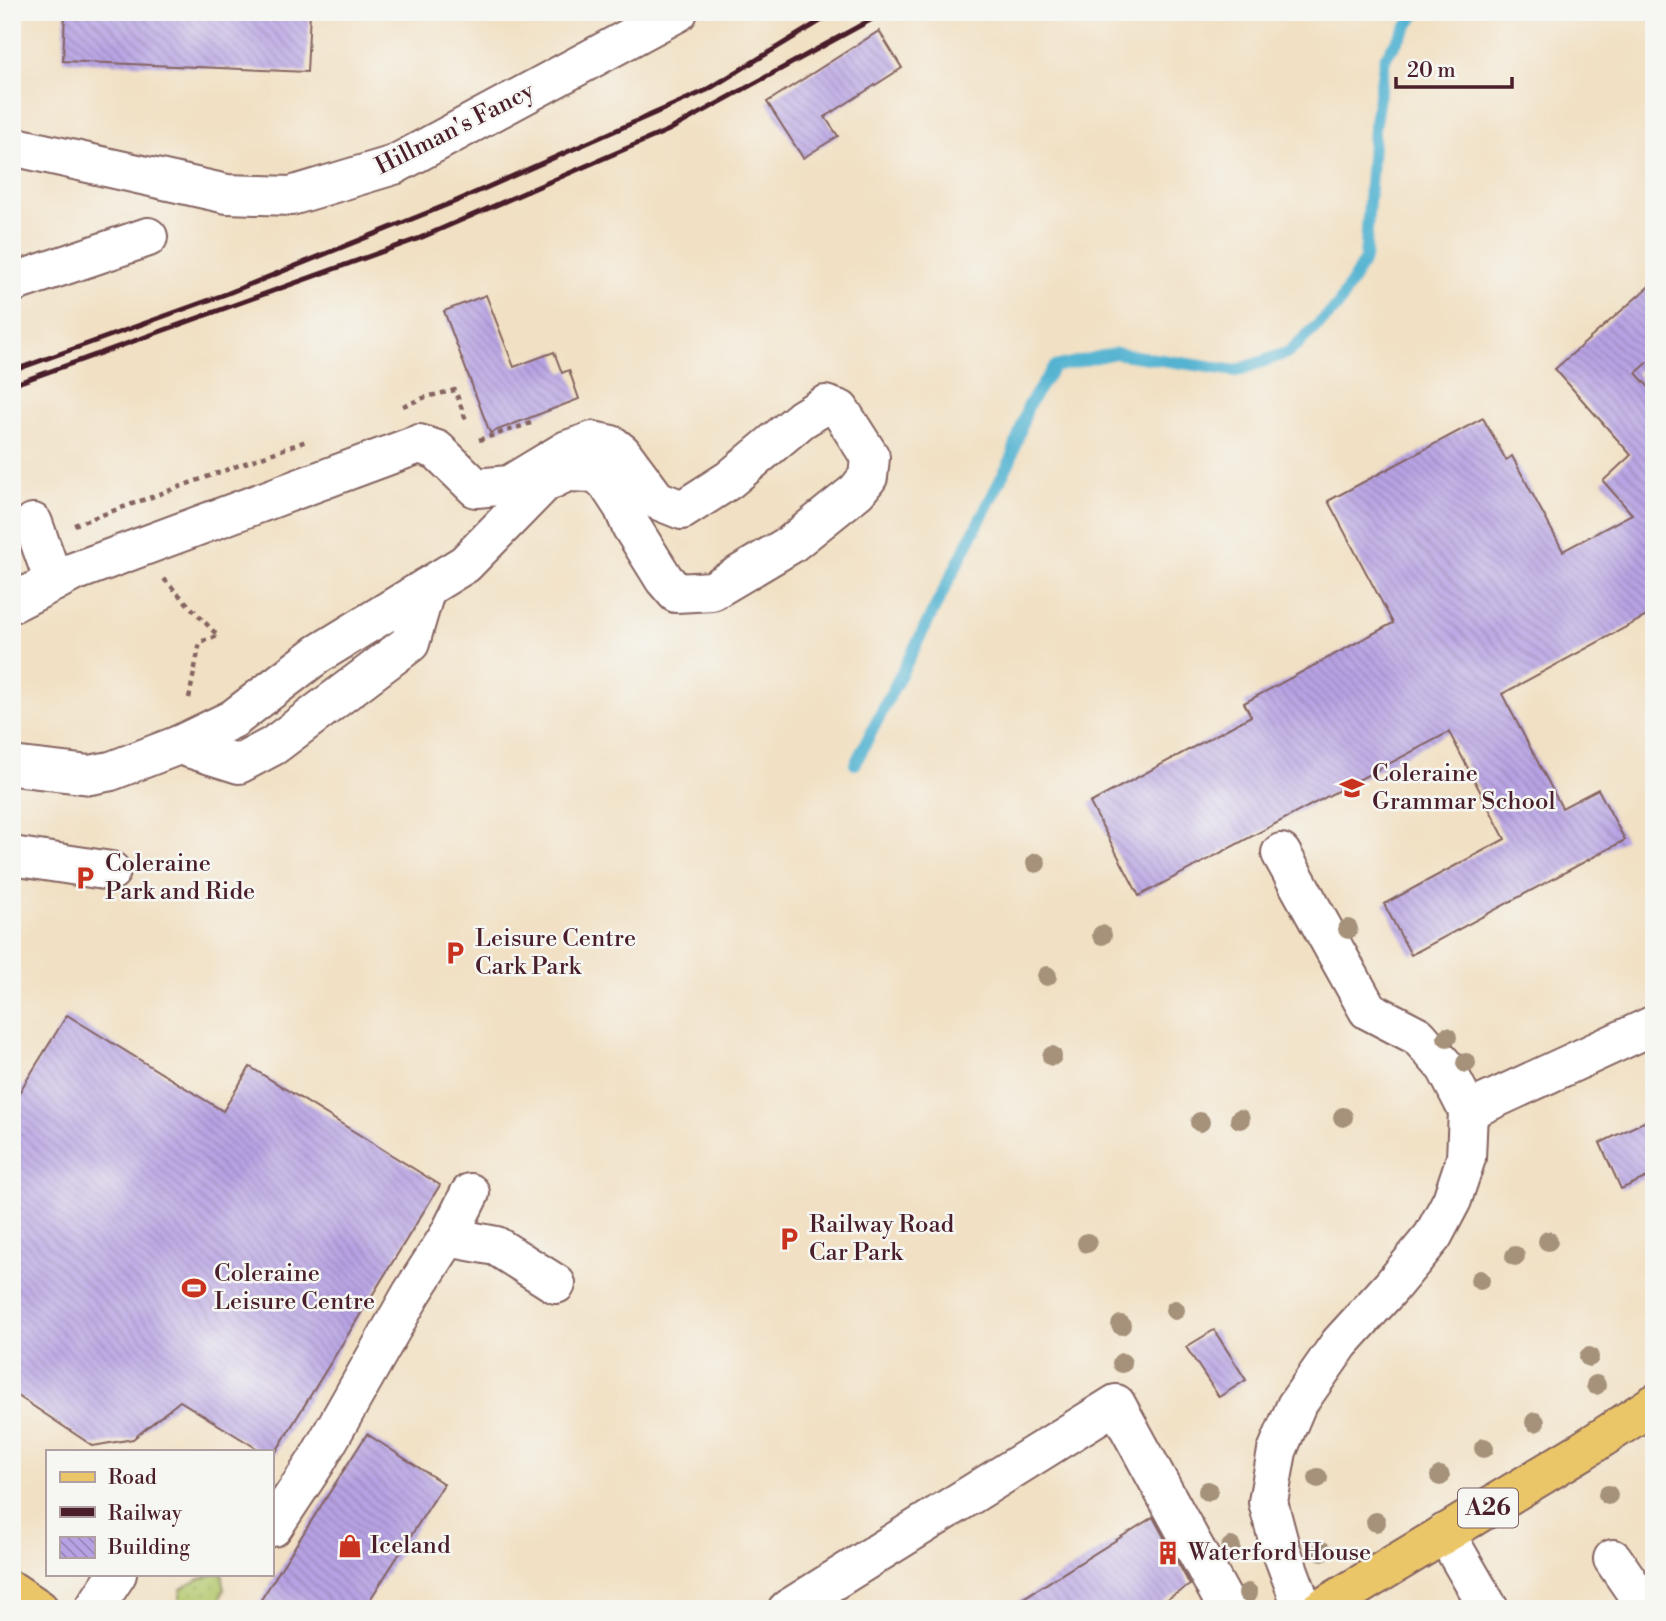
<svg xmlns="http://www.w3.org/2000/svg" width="1666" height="1621" viewBox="0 0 1666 1621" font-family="'Libre Bodoni',serif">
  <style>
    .grass { fill: url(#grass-dots); stroke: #7e734b; stroke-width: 2 }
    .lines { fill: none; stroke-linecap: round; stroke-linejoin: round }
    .stream { stroke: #52b3d1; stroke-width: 12 }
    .building { fill: url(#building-back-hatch) }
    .minor-casing { stroke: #846360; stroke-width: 42 }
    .major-casing { stroke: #846360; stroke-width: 42 }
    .path { stroke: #846360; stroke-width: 4.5; stroke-dasharray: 5 5; stroke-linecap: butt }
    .minor { stroke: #fff; stroke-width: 38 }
    .major { stroke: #ebc669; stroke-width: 38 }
    .rail { stroke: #4a1f2b; stroke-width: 5 }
    .tree { fill: #a6917a }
    .labels { text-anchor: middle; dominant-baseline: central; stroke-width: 5; stroke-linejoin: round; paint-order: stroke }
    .shield { fill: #f6f6f2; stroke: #7e6067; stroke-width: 2 }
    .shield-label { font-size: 23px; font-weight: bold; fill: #4a1f2b }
    .street-label { font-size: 24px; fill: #4a1f2b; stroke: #f6f6f2 }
    .poi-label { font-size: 24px; fill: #4a1f2b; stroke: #f6f6f2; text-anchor: start }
  </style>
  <defs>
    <pattern id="grass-dots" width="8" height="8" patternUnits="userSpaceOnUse" patternTransform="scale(1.75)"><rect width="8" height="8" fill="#b2c76b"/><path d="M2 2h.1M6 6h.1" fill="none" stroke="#9baa5d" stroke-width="1.8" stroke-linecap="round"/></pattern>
    <pattern id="building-back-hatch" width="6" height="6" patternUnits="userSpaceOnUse" patternTransform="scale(1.75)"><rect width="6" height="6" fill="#b7a3e4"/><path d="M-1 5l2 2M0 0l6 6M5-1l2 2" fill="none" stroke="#9784b9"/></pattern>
  </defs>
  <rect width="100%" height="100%" fill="#f6f6f2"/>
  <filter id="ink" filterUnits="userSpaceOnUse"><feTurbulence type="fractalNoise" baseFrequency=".0143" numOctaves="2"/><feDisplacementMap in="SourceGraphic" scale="14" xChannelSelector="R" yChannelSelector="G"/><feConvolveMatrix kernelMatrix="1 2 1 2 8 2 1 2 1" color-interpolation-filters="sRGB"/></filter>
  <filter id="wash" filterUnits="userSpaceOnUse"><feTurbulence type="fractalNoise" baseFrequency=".00686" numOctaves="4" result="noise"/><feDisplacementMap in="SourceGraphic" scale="28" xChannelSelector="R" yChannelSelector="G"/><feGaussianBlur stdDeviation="1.57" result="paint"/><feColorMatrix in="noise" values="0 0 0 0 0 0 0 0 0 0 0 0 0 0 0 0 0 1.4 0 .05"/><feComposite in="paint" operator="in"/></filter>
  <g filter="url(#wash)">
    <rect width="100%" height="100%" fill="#f1e0c3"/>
    <!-- grass -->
    <path class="grass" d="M214 1574H223L224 1590 216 1609H178L181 1589 197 1580Z"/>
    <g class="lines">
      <!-- stream -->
      <path class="stream" d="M855 764 1011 459 1028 406 1054 367 1115 353 1236 371 1289 352 1337 307 1365 259 1374 129 1385 58 1417 12"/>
    </g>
    <g id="blocks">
      <!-- building -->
      <g class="building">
        <path d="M65 12H310L307 72 63 61Z"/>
        <path d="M879 31 902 68 825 117 838 136 803 158 767 102Z"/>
        <path d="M1654 282V357L1636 373 1654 393V612L1502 694 1562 808 1598 789 1625 840 1411 955 1384 904 1505 839 1449 732 1139 896 1090 803 1251 716 1244 703 1393 623 1328 501 1483 418 1506 460 1512 456 1563 551 1632 514 1603 481 1631 455 1555 369Z"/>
        <path d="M486 295 514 367 554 352 562 373 569 370 579 399 490 433 444 311Z"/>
        <path d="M67 1015 223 1111 250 1067 440 1185 272 1458 271 1451H261L180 1401 133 1439 93 1446 12 1392V1104Z"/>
        <path d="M1654 1117V1174L1621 1189 1600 1143Z"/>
        <path d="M1214 1330 1246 1380 1219 1397 1186 1347Z"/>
        <path d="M367 1434 444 1484 364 1609H255Z"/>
        <path d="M1153 1517 1190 1585 1151 1609H1006Z"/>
      </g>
    </g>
  </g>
  <g filter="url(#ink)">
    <use href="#blocks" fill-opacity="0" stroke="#846360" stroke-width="2"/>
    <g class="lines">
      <!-- minor casing -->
      <g class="minor-casing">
        <g id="minor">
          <path d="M12 146 227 194 291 196 394 165 678 12"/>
          <path d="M12 283 148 237"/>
          <path d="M33 523 54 582"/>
          <path d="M12 603 71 573 419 444 437 450 476 488 509 485 567 450 593 441 612 445 622 453 657 500 682 510 729 480 802 419 825 405 840 410 870 457 868 477 857 491 791 544 712 591 676 593 664 579 631 526 623 507 608 484 597 473 567 472 544 483 465 564 318 654 233 719 179 745 111 771 90 775 12 766"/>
          <path d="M179 745 239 764 273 746 410 643 426 588"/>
          <path d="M1281 853 1368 1010 1418 1036 1446 1068 1468 1111 1466 1158 1452 1200 1433 1236 1391 1287 1340 1343 1296 1406 1277 1451 1268 1502 1280 1547 1303 1609"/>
          <path d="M12 856 111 871"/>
          <path d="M1468 1111 1654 1025"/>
          <path d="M448 1237 470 1193"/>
          <path d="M271 1527H273L316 1462 412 1293 448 1237 496 1246 556 1284"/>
          <path d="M1445 1533 1489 1609"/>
          <path d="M1613 1559 1639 1597 1654 1604"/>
          <path d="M94 1609 117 1574"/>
          <path d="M788 1609 1116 1404 1228 1609"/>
        </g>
      </g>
      <!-- major casing -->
      <g class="major-casing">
        <g id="major">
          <path d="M12 1591 39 1609"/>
          <path d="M1320 1609 1582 1451 1654 1404"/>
        </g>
      </g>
      <!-- path -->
      <g class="path">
        <path d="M403 406 426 397 455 390 467 423"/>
        <path d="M479 440 531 423"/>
        <path d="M74 525 306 441"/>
        <path d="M164 579 218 636 200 642 189 698"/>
      </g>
      <!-- minor -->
      <use href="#minor" class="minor"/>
      <!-- major -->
      <use href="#major" class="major"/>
      <!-- rail -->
      <g class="rail">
        <path d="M12 371 226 294 454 202 707 90 835 12"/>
        <path d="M12 385 420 238 669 130 885 12"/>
      </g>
    </g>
    <!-- trees -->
    <g class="tree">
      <circle cx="1036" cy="863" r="10"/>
      <circle cx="1348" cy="929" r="10"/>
      <circle cx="1102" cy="935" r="10"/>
      <circle cx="1047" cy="976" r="10"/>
      <circle cx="1447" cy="1037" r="10"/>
      <circle cx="1052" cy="1056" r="10"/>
      <circle cx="1466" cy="1063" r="10"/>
      <circle cx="1343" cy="1117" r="10"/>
      <circle cx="1240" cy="1119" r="10"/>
      <circle cx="1200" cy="1122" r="10"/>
      <circle cx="1548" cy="1241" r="10"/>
      <circle cx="1087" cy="1243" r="10"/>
      <circle cx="1515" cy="1256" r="10"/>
      <circle cx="1480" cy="1280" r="10"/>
      <circle cx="1175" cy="1310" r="10"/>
      <circle cx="1121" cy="1325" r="10"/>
      <circle cx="1589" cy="1357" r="10"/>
      <circle cx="1122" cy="1363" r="10"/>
      <circle cx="1596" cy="1385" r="10"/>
      <circle cx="1535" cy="1422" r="10"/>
      <circle cx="1484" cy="1448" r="10"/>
      <circle cx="1440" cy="1476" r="10"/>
      <circle cx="1318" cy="1478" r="10"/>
      <circle cx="1208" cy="1491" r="10"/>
      <circle cx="1608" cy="1495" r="10"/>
      <circle cx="1376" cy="1522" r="10"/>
      <circle cx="1231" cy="1547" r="10"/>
      <circle cx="1322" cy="1551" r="10"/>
      <circle cx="1248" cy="1593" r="10"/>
    </g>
  </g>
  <!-- icons -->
  <defs>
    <g id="school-bare" transform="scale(1.89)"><path d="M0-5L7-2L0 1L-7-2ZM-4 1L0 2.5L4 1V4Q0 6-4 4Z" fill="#c8321e" stroke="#f6f6f2" stroke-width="2.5" paint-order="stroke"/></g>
    <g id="parking-bare" transform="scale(1.89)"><path d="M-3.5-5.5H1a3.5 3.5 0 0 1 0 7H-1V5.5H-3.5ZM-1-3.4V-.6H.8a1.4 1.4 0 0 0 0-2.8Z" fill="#c8321e" stroke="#f6f6f2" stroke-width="2.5" paint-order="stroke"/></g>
    <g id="stadium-bare" transform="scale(1.89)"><path d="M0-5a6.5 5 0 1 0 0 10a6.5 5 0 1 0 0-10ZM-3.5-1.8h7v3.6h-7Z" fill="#c8321e" stroke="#f6f6f2" stroke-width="2.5" paint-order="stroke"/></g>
    <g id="shop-bare" transform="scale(1.89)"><path d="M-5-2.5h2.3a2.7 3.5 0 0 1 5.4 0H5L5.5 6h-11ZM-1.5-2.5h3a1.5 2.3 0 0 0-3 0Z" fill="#c8321e" stroke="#f6f6f2" stroke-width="2.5" paint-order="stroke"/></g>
    <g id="building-bare" transform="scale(1.89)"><path d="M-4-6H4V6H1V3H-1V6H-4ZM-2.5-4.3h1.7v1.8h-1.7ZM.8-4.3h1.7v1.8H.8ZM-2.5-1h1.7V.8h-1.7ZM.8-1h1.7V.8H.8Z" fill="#c8321e" stroke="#f6f6f2" stroke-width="2.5" paint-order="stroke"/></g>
  </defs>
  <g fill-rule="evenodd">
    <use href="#school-bare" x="1352" y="788"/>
    <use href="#parking-bare" x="85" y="878"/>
    <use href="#parking-bare" x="455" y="953"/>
    <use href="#parking-bare" x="789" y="1239"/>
    <use href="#stadium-bare" x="194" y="1288"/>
    <use href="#shop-bare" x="350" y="1546"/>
    <use href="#building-bare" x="1168" y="1553"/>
  </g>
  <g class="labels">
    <!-- shield labels -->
    <rect class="shield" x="1458" y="1488.5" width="60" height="39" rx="5"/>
    <g class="shield-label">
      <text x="1488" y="1508">A26</text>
    </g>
    <!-- street labels -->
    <g class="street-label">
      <text transform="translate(455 129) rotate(-27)">Hillman's Fancy</text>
    </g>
    <!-- poi labels -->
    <g class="poi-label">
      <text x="1372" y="774">Coleraine<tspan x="1372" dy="28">Grammar School</tspan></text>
      <text x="105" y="864">Coleraine<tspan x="105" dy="28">Park and Ride</tspan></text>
      <text x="475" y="939">Leisure Centre<tspan x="475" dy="28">Cark Park</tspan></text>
      <text x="809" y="1225">Railway Road<tspan x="809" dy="28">Car Park</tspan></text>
      <text x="214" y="1274">Coleraine<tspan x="214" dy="28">Leisure Centre</tspan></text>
      <text x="370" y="1546">Iceland</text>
      <text x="1188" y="1553">Waterford House</text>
    </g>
  </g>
  <!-- margin -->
  <rect width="1666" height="1621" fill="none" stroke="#f6f6f2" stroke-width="42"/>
  <!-- legend -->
  <rect x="46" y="1450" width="228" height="126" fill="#f6f6f2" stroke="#b1a0a2" stroke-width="2"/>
  <rect x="60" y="1472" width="35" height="10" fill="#ebc669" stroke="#b1a0a2" stroke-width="2"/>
  <text x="108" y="1484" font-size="21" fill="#4a1f2b">Road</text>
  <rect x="60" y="1507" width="35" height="10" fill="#4a1f2b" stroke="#b1a0a2" stroke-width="2"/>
  <text x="108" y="1520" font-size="21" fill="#4a1f2b">Railway</text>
  <rect x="60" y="1537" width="35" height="21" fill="url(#building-back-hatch)" stroke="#b1a0a2" stroke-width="2"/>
  <text x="108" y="1554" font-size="21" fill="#4a1f2b">Building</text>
  <!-- scale -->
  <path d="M1396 77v10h116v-10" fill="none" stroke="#4a1f2b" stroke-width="3.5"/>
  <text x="1407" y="77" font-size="21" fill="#4a1f2b" stroke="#f6f6f2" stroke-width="5" paint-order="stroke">20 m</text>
</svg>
